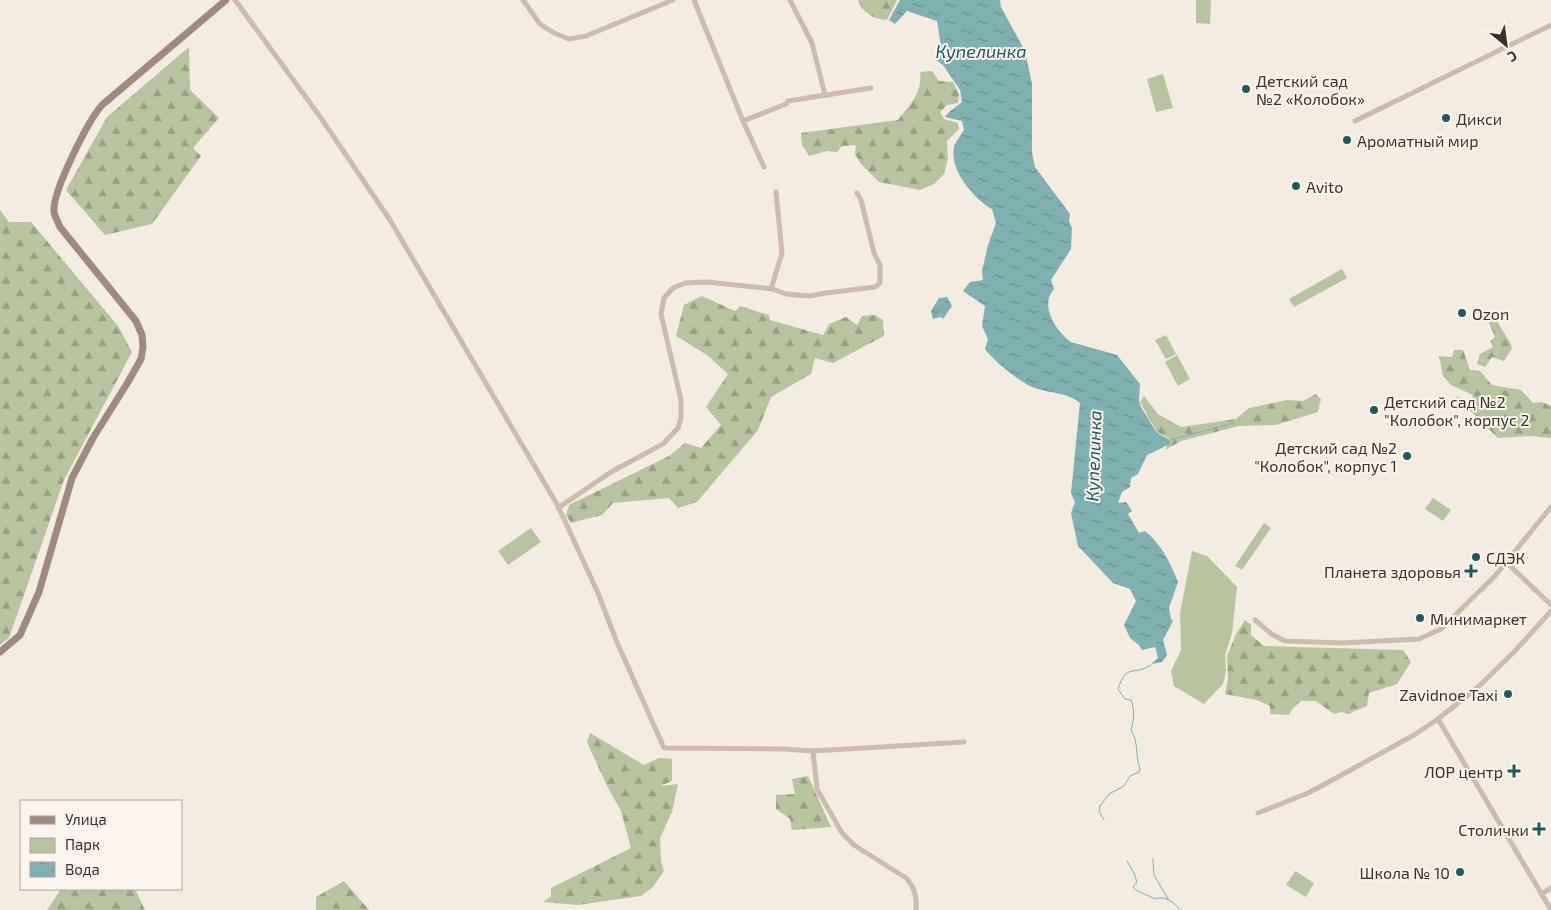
<svg xmlns="http://www.w3.org/2000/svg" width="1551" height="910" viewBox="0 0 1551 910" font-family="'Exo 2',sans-serif">
  <style>
    .forest { fill: url(#forest-firs) }
    .park { fill: #b8c4a0 }
    .water { fill: url(#water-ripples) }
    .lines { fill: none; stroke-linecap: round; stroke-linejoin: round }
    .stream { stroke: #7fb0b2; stroke-width: 1 }
    .street { stroke: #cdbbac; stroke-width: 5 }
    .secondary { stroke: #a18a7d; stroke-width: 7 }
    .poi-dot { fill: #1f5a5e; stroke: #fbf5ee; stroke-width: 2 }
    .labels { text-anchor: middle; dominant-baseline: central; stroke-width: 4; stroke-linejoin: round; paint-order: stroke }
    .poi-label { font-size: 16px; fill: #3b302b; stroke: #fbf5ee; text-anchor: start }
    .water-label { font-size: 18px; font-style: italic; fill: #1f5a5e; stroke: #fbf5ee }
  </style>
  <defs>
    <pattern id="forest-firs" width="22" height="20" patternUnits="userSpaceOnUse" patternTransform="scale(1.25)"><rect width="22" height="20" fill="#b8c4a0"/><path d="M5 1l3.5 6h-7zM16 11l3.5 6h-7z" fill="#97a083"/></pattern>
    <pattern id="water-ripples" width="26" height="14" patternUnits="userSpaceOnUse" patternTransform="scale(1.25)"><rect width="26" height="14" fill="#7fb0b2"/><path d="M2 4q2-2 4 0t4 0M15 11q2-2 4 0t4 0" fill="none" stroke="#699091"/></pattern>
  </defs>
  <rect width="100%" height="100%" fill="#f4ebe1"/>
  <!-- forest -->
  <g class="forest">
    <path d="M858 0H897L887 20C874 19 862 13 858 0Z"/>
    <path d="M189 47 190 90 219 118 193 148 201 156 152 224 105 235 66 190 107 117Z"/>
    <path d="M932 71 939 81 953 82 959 94 958 103 947 105 940 112 944 119 958 123 959 129 947 141 948 158 944 174 934 184 920 190 879 182 861 164 855 154 856 145 842 146 837 152 827 151 809 156 802 145 801 133 898 120C910 104 923 93 920 72Z"/>
    <path d="M0 210 9 222H31L118 326 132 352 64 480 9 638 0 645Z"/>
    <path d="M702 296 735 311 740 306 769 315 770 320 823 335 829 324 846 317 857 325 862 316 875 315 883 320 884 336 833 363 815 358 811 374 771 397 758 430 697 502 678 508 669 498 613 503 602 515 571 523 566 515 569 505 669 456 685 443 701 448 721 425 706 407 728 374 707 355 676 336 684 305Z"/>
    <path d="M1492 313 1511 344 1512 349 1504 361 1492 357 1485 367 1477 364 1480 354 1493 347 1490 341 1495 337 1489 323Z"/>
    <path d="M1454 350H1463L1470 370 1480 371 1492 385 1521 390 1533 403 1542 402 1551 406V438L1530 436 1498 438 1455 396 1471 402 1473 395 1451 385 1443 376 1439 356 1452 357Z"/>
    <path d="M1316 394 1321 399 1318 412 1276 425 1239 426 1181 441 1165 450 1170 439 1157 432 1140 402 1144 396 1158 414 1181 427 1236 419 1249 408 1287 400 1303 401Z"/>
    <path d="M1245 620 1251 625V635L1264 646 1403 650 1411 662 1397 684 1369 693 1367 706 1348 714 1342 712 1334 714 1316 701H1301L1293 708 1289 715 1270 714V706L1257 700 1225 694 1228 679 1227 656 1236 634Z"/>
    <path d="M590 733 644 765 659 758 672 759V781L660 786 678 784 672 812 660 838 661 862 664 871 653 887 641 896 578 905 543 902 551 896V888L631 848 621 811 607 786 587 742Z"/>
    <path d="M808 776 831 827 792 830 790 819 776 809V795L795 794 792 779Z"/>
    <path d="M344 881 369 910H316V897Z"/>
    <path d="M61 889H135L145 910H47Z"/>
  </g>
  <!-- park -->
  <g class="park">
    <path d="M1196 0H1211L1210 24 1196 23Z"/>
    <path d="M1163 74 1173 108 1156 112 1147 79Z"/>
    <path d="M1342 269 1347 278 1294 307 1289 299Z"/>
    <path d="M1166 335 1176 354 1166 359 1155 340Z"/>
    <path d="M1177 355 1190 379 1178 386 1165 362Z"/>
    <path d="M1433 498 1451 510 1443 521 1425 509Z"/>
    <path d="M1264 523 1271 528 1242 570 1235 566Z"/>
    <path d="M531 528 541 542 508 565 498 551Z"/>
    <path d="M1192 551 1207 556 1237 587 1232 633 1225 655 1226 671 1223 684 1204 704 1174 686 1171 671 1181 650 1180 613Z"/>
    <path d="M1295 871 1314 883 1306 897 1286 885Z"/>
  </g>
  <!-- water -->
  <g class="water">
    <path d="M900 0H1000L1001 7 1025 51 1032 84V153L1035 167 1070 214 1069 221 1072 228 1071 249 1051 280 1054 289C1039 305 1056 331 1071 342L1117 355 1140 384 1139 401 1141 407 1157 433 1170 440V444L1147 455 1138 474 1131 478 1130 487 1122 492 1118 503 1126 502 1132 511 1128 514 1139 533 1145 531C1161 544 1170 562 1178 582L1169 608 1171 619 1173 621 1163 640 1167 655 1162 662 1151 664 1158 658 1155 647 1142 650 1139 645 1130 638 1124 625 1136 601 1130 589 1113 583 1078 546 1071 513 1075 502 1071 493 1080 403C1066 391 1046 394 1030 386 1015 378 995 362 985 349L988 339 982 326 985 306 963 291 970 282 983 280 982 271 988 245 996 223 992 209C974 199 949 170 954 147 956 141 961 135 964 130L962 121 945 117 949 112 962 102 960 90 943 65 936 60 941 46 937 21 907 11 895 24 889 20Z"/>
    <path d="M947 297 952 306 943 319 941 317 933 319 931 311 939 298Z"/>
  </g>
  <g class="lines">
    <!-- stream -->
    <g class="stream">
      <path d="M1170 440 1234 423"/>
      <path d="M1104 820 1099 811 1100 806 1109 794 1124 786 1130 776 1139 772 1140 769C1135 755 1139 743 1131 730 1134 721 1135 709 1131 700L1125 699 1118 689C1127 662 1133 677 1151 665"/>
      <path d="M1153 859 1154 875 1168 899"/>
      <path d="M1127 861 1134 873 1137 882 1133 887 1136 890 1155 899C1165 895 1174 902 1180 910"/>
    </g>
    <!-- street -->
    <g class="street">
      <path d="M235 0 321 118 390 220 558 506 598 593 616 640 664 748 784 749 813 751 964 742"/>
      <path d="M523 0 540 24 554 33 569 39 586 36 673 0"/>
      <path d="M694 0 743 121"/>
      <path d="M790 0 812 43 825 95"/>
      <path d="M1355 121 1551 25"/>
      <path d="M764 167 743 121 786 104 788 101 871 88"/>
      <path d="M771 289 782 253 776 192"/>
      <path d="M558 508 611 472 663 444 678 428 681 418V400L661 314 664 298 673 288 685 283 707 282 773 289 786 294 810 296 826 293 875 287 880 283V265L874 253 861 200 857 193"/>
      <path d="M1506 562 1551 605"/>
      <path d="M1255 620 1273 635 1285 641 1342 643 1419 639 1441 629 1495 576 1551 507"/>
      <path d="M813 751 817 789 842 833 854 845 906 878C915 888 917 897 916 910"/>
      <path d="M1258 813 1308 793 1327 783 1414 735 1438 719"/>
      <path d="M1541 894 1551 888"/>
      <path d="M1551 910 1438 719 1477 688 1514 652 1551 611"/>
    </g>
    <!-- secondary -->
    <path class="secondary" d="M0 652 20 635 39 592 72 478 93 438 128 382 141 359 143 347 142 335 136 321 60 227C58 222 55 217 54 212 52 192 88 121 102 105L226 0"/>
  </g>
  <!-- markers -->
  <g class="poi-dot">
    <circle cx="1246" cy="89" r="5"/>
    <circle cx="1446" cy="118" r="5"/>
    <circle cx="1347" cy="140" r="5"/>
    <circle cx="1296" cy="186" r="5"/>
    <circle cx="1462" cy="313" r="5"/>
    <circle cx="1374" cy="410" r="5"/>
    <circle cx="1407" cy="456" r="5"/>
    <circle cx="1476" cy="557" r="5"/>
    <path d="M1468.5 563.5h5v5h5v5h-5v5h-5v-5h-5v-5h5z"/>
    <circle cx="1420" cy="618" r="5"/>
    <circle cx="1508" cy="694" r="5"/>
    <path d="M1511.5 763.5h5v5h5v5h-5v5h-5v-5h-5v-5h5z"/>
    <path d="M1536.5 821.5h5v5h5v5h-5v5h-5v-5h-5v-5h5z"/>
    <circle cx="1460" cy="872" r="5"/>
  </g>
  <g class="labels">
    <!-- poi labels -->
    <g class="poi-label">
      <text x="1256" y="80">Детский сад<tspan x="1256" dy="18">№2 «Колобок»</tspan></text>
      <text x="1456" y="118">Дикси</text>
      <text x="1357" y="140">Ароматный мир</text>
      <text x="1306" y="186">Avito</text>
      <text x="1472" y="313">Ozon</text>
      <text x="1384" y="401">Детский сад №2<tspan x="1384" dy="18">"Колобок", корпус 2</tspan></text>
      <text x="1397" y="447" text-anchor="end">Детский сад №2<tspan x="1397" dy="18">"Колобок", корпус 1</tspan></text>
      <text x="1486" y="557">СДЭК</text>
      <text x="1461" y="571" text-anchor="end">Планета здоровья</text>
      <text x="1430" y="618">Минимаркет</text>
      <text x="1498" y="694" text-anchor="end">Zavidnoe Taxi</text>
      <text x="1503" y="771" text-anchor="end">ЛОР центр</text>
      <text x="1529" y="829" text-anchor="end">Столички</text>
      <text x="1450" y="872" text-anchor="end">Школа № 10</text>
    </g>
    <!-- water labels -->
    <g class="water-label">
      <text x="981" y="51">Купелинка</text>
      <text transform="translate(1093 456) rotate(-88)">Купелинка</text>
    </g>
  </g>
  <!-- legend -->
  <rect x="20" y="800" width="162" height="90" fill="#fbf5ee" stroke="#aea6a0"/>
  <rect x="30" y="816" width="25" height="8" fill="#a18a7d" stroke="#aea6a0"/>
  <text x="65" y="825" font-size="15" fill="#3b302b">Улица</text>
  <rect x="30" y="838" width="25" height="15" fill="#b8c4a0" stroke="#aea6a0"/>
  <text x="65" y="850" font-size="15" fill="#3b302b">Парк</text>
  <rect x="30" y="862" width="25" height="15" fill="url(#water-ripples)" stroke="#aea6a0"/>
  <text x="65" y="875" font-size="15" fill="#3b302b">Вода</text>
  <!-- north arrow -->
  <g transform="translate(1506 45) rotate(151)" stroke="#fbf5ee" stroke-width="4" paint-order="stroke">
  <path d="M0-4L9 19L0 12L-9 19Z" fill="#3b302b"/>
  <text y="-8" font-size="14" font-weight="bold" text-anchor="middle" fill="#3b302b">С</text>
  </g>
</svg>
